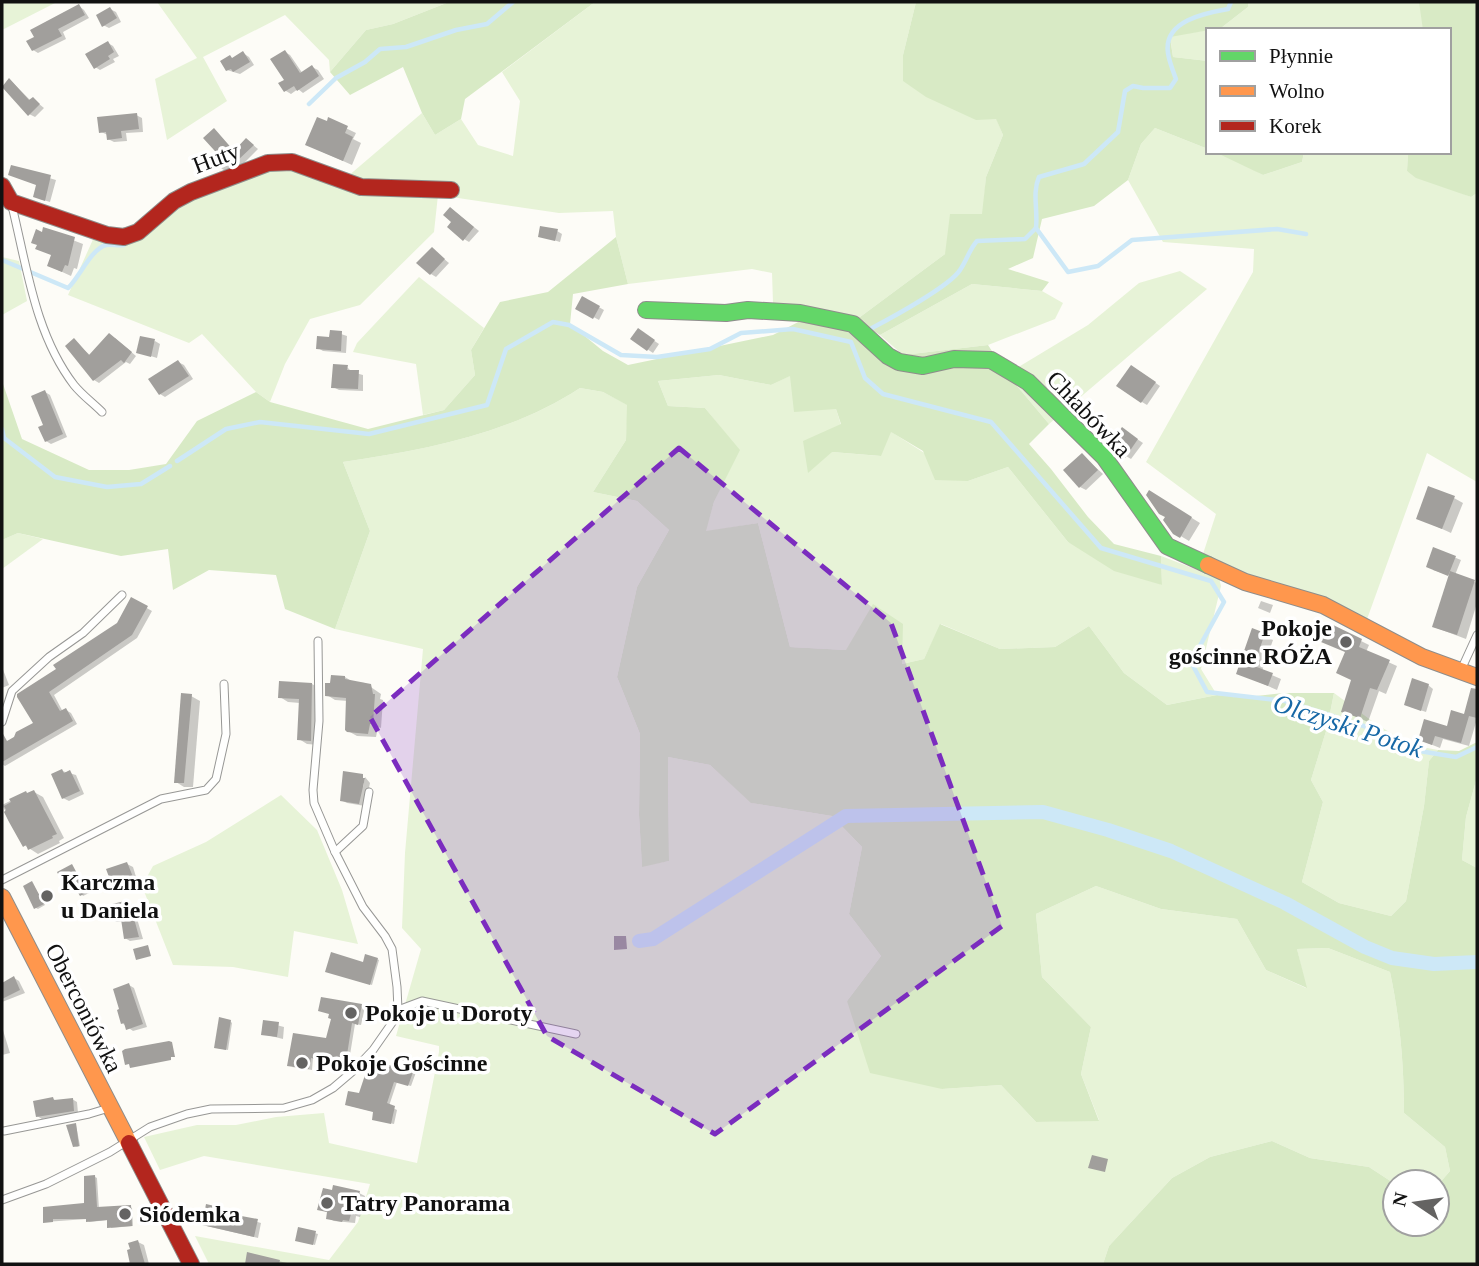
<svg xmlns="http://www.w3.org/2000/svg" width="1479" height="1266" viewBox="0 0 1479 1266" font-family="'Times New Roman',serif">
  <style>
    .green { fill: #e7f3d7 }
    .forest { fill: #d8eac5 }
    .shadow { fill: #0003 }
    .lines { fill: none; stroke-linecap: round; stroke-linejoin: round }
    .stream { stroke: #cde8f7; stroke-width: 4.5 }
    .canal { stroke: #cde8f7; stroke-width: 14 }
    .building { fill: #a19f9c }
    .lane-casing { stroke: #979795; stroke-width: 9 }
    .fast-casing { stroke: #8e8d8b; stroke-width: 18 }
    .slow-casing { stroke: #8e8d8b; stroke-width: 18 }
    .jam-casing { stroke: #8e8d8b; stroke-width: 18 }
    .lane { stroke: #fffffe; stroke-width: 7 }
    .fast { stroke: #63d668; stroke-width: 16 }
    .slow { stroke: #ff974d; stroke-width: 16 }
    .jam { stroke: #b3261e; stroke-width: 16 }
    .marked { fill: #7b2cbf; fill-opacity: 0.2; stroke: #7b2cbf; stroke-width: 5; stroke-dasharray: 14 9; stroke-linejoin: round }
    .poi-dot { fill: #646362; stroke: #fff; stroke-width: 2.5 }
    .labels { text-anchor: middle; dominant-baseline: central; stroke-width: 7; stroke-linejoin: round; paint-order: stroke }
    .street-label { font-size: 24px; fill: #111; stroke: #fff }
    .poi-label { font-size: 24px; font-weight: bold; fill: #111; stroke: #fff; text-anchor: start }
    .water-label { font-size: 26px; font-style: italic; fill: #1768a6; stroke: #fff }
  </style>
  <rect width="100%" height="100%" fill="#fdfcf7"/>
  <!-- green -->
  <g class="green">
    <path d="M2 2H57L2 30Z"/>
    <path d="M157 2H449L393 24 366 30 330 72 329 60 285 15 203 57 227 101 167 140 155 79 197 58Z"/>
    <path d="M595 2H916L903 55 996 118 1003 135 986 177 983 215 945 254 856 320 773 303 772 273 752 269 628 284 616 237 613 211 559 213 438 195 434 232 360 305 310 319 285 364 270 402 256 392 202 334 189 343 68 295 95 235 125 239 177 203 279 165 347 177 422 113 435 135 461 119 478 145 513 156 520 101 502 72Z"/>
    <path d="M1248 2H1477L1449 152V30H1208L1221 28 1248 7Z"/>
    <path d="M1208 30V61L1173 57 1170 36Z"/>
    <path d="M1155 128 1208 149V152C1227 152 1246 166 1263 175L1302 162 1304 152H1408L1407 171 1471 197 1477 193V482L1427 453 1366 622 1202 557 1216 514 1146 462 1253 272 1254 249 1163 242 1128 180 1141 144Z"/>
    <path d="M2 257 19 261 27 301 2 315Z"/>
    <path d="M1180 271 1207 289 1049 424 1007 374 1088 325 1139 283Z"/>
    <path d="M419 277 484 328 471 350 475 375 444 410 423 415 416 364 353 352 357 343Z"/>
    <path d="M972 284 1042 291 1063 303 1055 319 988 345 903 355 880 335Z"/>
    <path d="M719 375 771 385 791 375 836 409 841 425 832 452 880 456 890 431 968 481 1008 467 1068 542 1162 585 1161 556 1219 578 1221 586 1201 669 1217 695 1167 705 1124 673 1089 626 1055 647 1000 649 941 624 924 659 902 664 846 650 790 647 758 523 705 532 714 502 739 450 705 408 668 406 658 381Z"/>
    <path d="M580 388 603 392 628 405 626 440 593 492 637 501 669 530 637 587 617 677 640 734 639 815 642 866 669 861 668 757 710 765 752 803 832 816 862 847 849 914 881 956 847 1001 942 1089 1001 1085 1036 1122 1099 1120 1081 1074 1091 1027 1042 977 1036 914 1096 886 1161 909 1237 919 1266 970 1306 988 1297 949 1328 948 1390 972C1400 1019 1404 1065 1404 1113L1445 1147 1450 1171 1437 1186V1182H1395V1184L1369 1167 1310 1158 1272 1141 1210 1157 1172 1178 1109 1246 1103 1264H209L195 1236 329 1260 358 1222 370 1184 204 1156 160 1170 144 1137 197 1125H236L276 1117 324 1113 329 1143 417 1163 439 1052V1046L396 1036 421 949 402 928 405 853 423 649 335 629 370 531 343 462C425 450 510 434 580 388Z"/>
    <path d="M18 533 43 539 2 569V540Z"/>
    <path d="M1334 693 1376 724 1411 745 1438 750 1429 761 1424 806 1406 901 1391 916 1339 903 1302 882 1323 802 1311 780 1327 728Z"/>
    <path d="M1477 777V868L1462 860 1466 817Z"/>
    <path d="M281 795 317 830 342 890 358 944 294 931 288 977 233 967 173 965 142 886 153 866 206 842Z"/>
  </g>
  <!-- forest -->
  <g class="forest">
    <path d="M449 2H595L465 99 461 119 435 135 422 113 403 67 350 95 330 72 366 30 393 24Z"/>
    <path d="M916 2H1248V7L1221 28 1170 37 1173 57 1208 61V149L1155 128 1141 144 1128 180 1094 206 1042 219 1033 258 1008 269 1049 282 1042 291 972 284 880 335 856 320 945 254 950 214H982L986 177 1003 135 996 119 976 120 926 97 903 81V55Z"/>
    <path d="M1419 2H1477V193L1471 197 1416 178 1407 171 1408 152H1449V30H1423Z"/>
    <path d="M1215 152H1304L1302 162 1263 175Z"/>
    <path d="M616 237 628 284 573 294 570 324 603 351 628 365 773 335 806 318 845 330 903 355 988 345 1007 374 1049 424 1029 444 1051 469 1088 517 1114 544 1161 556 1162 585 1114 571 1068 542 1008 467 968 481 935 480 923 451 891 432 881 456 832 452 808 473 803 441 841 424 836 409 794 412 790 376 771 385 719 375 658 381 668 406 705 408 740 450 714 502 706 531 758 523 790 647 846 650 873 604 903 624 902 664 924 659 940 624 1000 649 1055 647 1089 626 1124 673 1167 705 1217 695 1247 697 1283 693H1334L1327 728 1311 780 1323 802 1302 882 1339 903 1391 916 1406 901 1424 806 1429 761 1438 750 1459 751 1477 742V777L1466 817 1462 860 1477 868V1264H1103L1109 1246 1172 1178 1210 1157 1272 1141 1310 1158 1369 1167 1395 1184V1224H1437V1186L1450 1171 1445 1147 1404 1113C1404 1065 1400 1019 1390 972L1328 948 1297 949 1307 988 1266 970 1237 919 1161 909 1096 886 1036 914 1042 977 1091 1027 1081 1074 1099 1121 1036 1122 1001 1085 942 1089 870 1073 847 1001 881 956 849 914 862 847 832 816 751 803 710 765 668 757 669 861 642 867 639 815 640 734 617 677 637 587 669 530 637 501 593 492 626 440 627 405 603 392 580 388C510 434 425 450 343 462L370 531 335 629 285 609 276 575 209 570 173 590 168 549 121 556 18 533 2 540V381L22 439 89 470H129L166 464 197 421 256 392 270 402 368 429 444 410 475 375 471 350 500 302 548 292Z"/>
  </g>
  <!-- shadow -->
  <g class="shadow">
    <path d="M79 6 84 10 89 18 63 32 66 39 38 53 33 50Z"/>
    <path d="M110 9 116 12 121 22 109 28 103 25Z"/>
    <path d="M108 43 113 46 119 56 113 59 115 62 100 70 95 67Z"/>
    <path d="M285 52 290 55 303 74 312 67 318 70 324 79 303 93 298 89 291 94 286 91 281 84 286 80Z"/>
    <path d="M243 53 249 57 254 65 240 74 227 70 234 59Z"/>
    <path d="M10 80 31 101 33 99 44 108 35 117 29 114Z"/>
    <path d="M136 115 142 118 143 132 126 133 127 141 114 142 108 139V135L101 132Z"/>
    <path d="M329 120 356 133 353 139 361 143 352 165 316 149Z"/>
    <path d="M214 130 235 152 247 140 258 149 243 164 225 171 221 168 226 161Z"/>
    <path d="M12 167 56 180 50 202 40 199 38 185 10 175Z"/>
    <path d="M455 212 479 231 469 242 464 239 454 222Z"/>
    <path d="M44 229 83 244 77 269 74 268 71 276 49 266 52 256 43 234Z"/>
    <path d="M557 231 562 234 560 242 540 236Z"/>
    <path d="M432 249 449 263 436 277 431 274Z"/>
    <path d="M583 298 604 310 599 320 577 308Z"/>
    <path d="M332 331 347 336 346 353 323 351 318 348 331 339Z"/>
    <path d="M643 333 659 344 653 353 632 339Z"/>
    <path d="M115 338 136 356 130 364 126 362 99 383 94 380 74 341 91 356Z"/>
    <path d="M155 341 160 344 157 358 138 352Z"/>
    <path d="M178 362 184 365 193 379 165 397 160 394Z"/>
    <path d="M347 367 352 372 363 375V391L339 390 333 387Z"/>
    <path d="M1137 370 1160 386 1147 405 1142 402Z"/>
    <path d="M45 392 50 395 67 437 51 444 46 441Z"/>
    <path d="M1128 433 1143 443 1131 459 1126 456Z"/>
    <path d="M1082 455 1103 474 1086 490 1080 487Z"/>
    <path d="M1150 492 1200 523 1189 541 1174 532 1167 517Z"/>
    <path d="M1454 498 1463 503 1451 533 1418 518Z"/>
    <path d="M1434 549 1461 560 1455 575 1477 583V603L1466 639 1434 627 1451 576 1433 570Z"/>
    <path d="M131 599 152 611 137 638 54 695 63 712 66 710 71 713 77 724 5 766 2 764V745L35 724 58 670 118 624Z"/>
    <path d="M1261 601 1273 605 1270 613 1258 608Z"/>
    <path d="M1253 631 1273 640 1262 671 1281 679 1277 690 1238 673Z"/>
    <path d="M1361 641 1369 645 1366 652 1397 666 1386 694 1379 691 1368 722 1343 711 1353 680 1347 652Z"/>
    <path d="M2 667 9 685 2 688Z"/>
    <path d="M345 677 353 682 365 683 381 694 380 699 383 700 381 728 378 727 376 737 357 736 348 731V701L335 700 327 695Z"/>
    <path d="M312 684 321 689 319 745 307 744 299 739 300 703 288 702 280 697Z"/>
    <path d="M1428 685 1433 689 1426 712 1411 707Z"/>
    <path d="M191 696 200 701 193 787H184L176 782Z"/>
    <path d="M1470 697 1477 699V719L1469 746 1443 739 1440 748 1420 740 1448 728 1465 716Z"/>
    <path d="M62 771 76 775 84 794 69 801 63 798Z"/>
    <path d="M365 777 370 783 365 806 347 803 341 800 360 787H363Z"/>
    <path d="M34 792 43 797 64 838 59 841 60 843 38 854 24 845 2 805 26 793 29 795Z"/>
    <path d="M127 864 133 867 137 880 119 887 113 883Z"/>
    <path d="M72 866 81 880H85L91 892 83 896 78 889 69 891Z"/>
    <path d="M32 883 45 905 38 909 36 908Z"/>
    <path d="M129 902 133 905 143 939 130 941 125 938 123 921 117 922 113 920Z"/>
    <path d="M377 959 379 960 372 985 329 972Z"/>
    <path d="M14 978 19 981 25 993 2 1002V984Z"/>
    <path d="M129 985 134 988 147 1027 133 1031 122 1023Z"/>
    <path d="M322 999 365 1007 361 1025 355 1024 349 1061 342 1060V1063L313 1058 312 1070 292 1067 328 1040 332 1019Z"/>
    <path d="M230 1021 232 1023 228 1050 217 1048Z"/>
    <path d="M265 1022 284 1027 283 1039 263 1034Z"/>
    <path d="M2 1027 10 1053 2 1055Z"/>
    <path d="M416 1062 419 1064 411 1086 397 1082 389 1106 397 1110 394 1124 376 1120 375 1112 347 1105 396 1069Z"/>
    <path d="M53 1099 57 1101 72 1099 77 1102 78 1113 42 1119 37 1116Z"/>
    <path d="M76 1125 80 1146 77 1147 74 1146Z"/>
    <path d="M95 1177 97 1178 99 1209 130 1207 132 1208 133 1226 111 1228 109 1220 89 1222 87 1219 45 1222 86 1205Z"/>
    <path d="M359 1193 365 1196 360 1217 356 1216 355 1223 334 1221 328 1218 329 1213 319 1209Z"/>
    <path d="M236 1213 239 1217 261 1223 258 1238 207 1226Z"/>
    <path d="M300 1229 318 1234 315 1245 299 1241Z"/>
    <path d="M138 1242 144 1245 149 1264H121L131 1262Z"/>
    <path d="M249 1255 292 1264H246Z"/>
  </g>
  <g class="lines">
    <!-- stream -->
    <g class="stream">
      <path d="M309 104 336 78 365 62 380 49 406 47 456 30 487 24 513 2"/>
      <path d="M1036 228 1068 272 1098 266 1132 240 1277 229 1306 234"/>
      <path d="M2 260 68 288C79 278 91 249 106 245 111 244 118 246 124 245"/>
      <path d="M872 328C891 318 950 286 960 270 967 260 969 250 977 241L1025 239 1036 228C1038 210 1032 193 1039 177L1084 164 1118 132 1125 91 1133 86 1143 88H1170L1176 79C1173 71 1169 61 1168 53 1163 21 1205 13 1228 9L1231 2"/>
      <path d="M2 429 4 438 55 477 107 487 141 484 170 466"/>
      <path d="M177 461 226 429 260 422 369 434 487 405 506 349 553 322 569 325 621 355 657 357 710 349 741 333 793 329 851 342 865 378 883 394 991 422 1101 548 1211 581 1224 602 1191 662 1207 692 1285 701 1370 728 1407 749 1456 757 1477 747"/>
    </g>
    <!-- canal -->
    <path class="canal" d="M639 941 653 939 846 816 1043 812 1108 830 1171 851 1285 903 1365 947 1392 958 1434 964 1477 962"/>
  </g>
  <!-- building -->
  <g class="building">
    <path d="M79 4 85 15 58 29 62 36 32 51 26 41 34 37 30 30Z"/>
    <path d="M110 7 117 18 102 27 96 15Z"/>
    <path d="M108 41 114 52 108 56 110 59 94 69 85 54Z"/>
    <path d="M285 50 300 73 312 65 319 76 297 91 294 86 284 92 278 83 284 80 270 59Z"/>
    <path d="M243 51 250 62 233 72 231 69 226 71 220 61 230 55 232 58Z"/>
    <path d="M9 78 29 100 33 97 40 104 28 116 2 87Z"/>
    <path d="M137 113 139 129 121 131 122 138 107 140 106 132 99 133 97 117Z"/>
    <path d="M317 117 327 121 328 117 348 126 345 133 353 137 343 161 305 145Z"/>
    <path d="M214 128 234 151 246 138 254 145 237 161 218 169 224 161 203 138Z"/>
    <path d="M11 165 51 175 45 201 33 197 36 185 8 175Z"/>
    <path d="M450 207 474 227 463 241 447 227 451 222 443 215Z"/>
    <path d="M540 226 558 229 555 241 538 237Z"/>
    <path d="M43 227 75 237 68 266 65 265 62 272 47 266 51 255 35 249 37 245 31 243 36 229 42 232Z"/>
    <path d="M432 247 445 259 430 275 416 263Z"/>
    <path d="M582 296 600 306 593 319 575 309Z"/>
    <path d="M638 328 655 340 647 351 630 339Z"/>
    <path d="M330 330 342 331 341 351 316 349 317 336 329 337Z"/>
    <path d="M109 333 132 352 124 363 121 360 93 381 65 346 74 338 89 355Z"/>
    <path d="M140 336 155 339 151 357 136 353Z"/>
    <path d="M178 360 189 376 159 395 148 379Z"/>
    <path d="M333 364 348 365 347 370H359L358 389 331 388Z"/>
    <path d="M1131 365 1156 382 1141 403 1116 386Z"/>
    <path d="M45 390 63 434 45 442 38 427 43 425 31 396Z"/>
    <path d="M1122 427 1138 439 1125 458 1110 445Z"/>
    <path d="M1082 453 1098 470 1079 488 1063 470Z"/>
    <path d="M1428 486 1455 496 1442 529 1416 519Z"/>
    <path d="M1149 490 1192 517 1180 538 1173 534 1163 520 1165 517 1159 514 1146 495Z"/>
    <path d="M1433 547 1456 556 1448 576 1426 567Z"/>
    <path d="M1450 571 1475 580 1457 635 1432 627Z"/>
    <path d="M131 597 148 606 132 635 49 692 60 711 66 708 73 721 2 762V732L7 741 14 737 16 732 33 723 17 697V694L56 669 53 665 117 623Z"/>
    <path d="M1329 623 1362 639 1359 647 1390 660 1377 690 1370 688 1360 718 1341 712 1351 680 1336 673 1345 652 1321 642Z"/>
    <path d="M1252 628 1265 633 1254 666 1273 673 1268 686 1236 674Z"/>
    <path d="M331 675 345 676V679L371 684 373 694H375L373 724H370L368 734 347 732 345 730 346 698 325 696V683H330Z"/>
    <path d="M1412 678 1429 684 1421 711 1404 705Z"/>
    <path d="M279 681 312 683 311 741 297 740 299 699 278 698Z"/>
    <path d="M1471 688 1477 689V718L1469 716 1461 743 1435 736 1432 745 1418 740 1424 719 1447 726 1451 710 1464 714Z"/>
    <path d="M181 693 192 694 184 783H174Z"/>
    <path d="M62 769 64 773 70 770 80 791 62 799 51 774Z"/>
    <path d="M343 771 363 774V778H365L359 804 340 801Z"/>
    <path d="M34 790 57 834 52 836 53 838 28 850 26 845 23 847 9 822 4 812 6 810 4 806 11 802 9 799 26 791 27 793Z"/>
    <path d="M127 862 133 877 112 885 106 869Z"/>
    <path d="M72 864 80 879 83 877 90 891 80 896 76 889 68 893 57 872Z"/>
    <path d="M32 881 44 904 34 909 23 886Z"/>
    <path d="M129 900 139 937 124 939 121 919 111 921 108 905Z"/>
    <path d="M614 936H626L627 949 614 950Z"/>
    <path d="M148 945 151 956 136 960 133 949Z"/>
    <path d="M331 952 363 962 365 954 378 958 370 985 325 972Z"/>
    <path d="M14 976 20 990 2 999V983Z"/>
    <path d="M129 983 143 1024 126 1030 124 1023 121 1024 117 1010 119 1009 113 989Z"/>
    <path d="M321 997 362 1004 358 1025 352 1023 346 1061 339 1059V1063L311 1058 309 1069 287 1066 293 1033 326 1038 331 1019 328 1018 329 1014 318 1011Z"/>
    <path d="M219 1017 231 1020 226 1050 214 1048Z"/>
    <path d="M263 1020 279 1022 277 1037 261 1035Z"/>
    <path d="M169 1041 172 1042 175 1057H171V1060L130 1068 129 1064 125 1065 122 1051 125 1049Z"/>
    <path d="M399 1055 417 1061 408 1086 394 1082 387 1103 395 1106 391 1124 372 1120 373 1112 345 1105 348 1091 359 1093 369 1063 372 1059 395 1067Z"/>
    <path d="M53 1097 54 1100 73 1098 74 1111 36 1117 33 1101Z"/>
    <path d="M76 1123 79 1146 73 1147 66 1125Z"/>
    <path d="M1092 1155 1108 1159 1105 1172 1088 1168Z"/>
    <path d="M95 1175 97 1207 131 1205 132 1226 107 1228V1220L86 1222V1219H53V1222L43 1223V1207L84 1203V1176Z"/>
    <path d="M333 1185 360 1191 354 1215 351 1214 349 1221 343 1220 342 1222 326 1219 327 1212 317 1210 323 1188 332 1190Z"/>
    <path d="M206 1204 236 1211V1215L258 1219 254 1237 202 1225Z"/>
    <path d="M298 1227 316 1231 313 1245 295 1241Z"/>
    <path d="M138 1240 145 1264H130L127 1250 130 1249 128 1243Z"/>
    <path d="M247 1252 280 1260 279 1264H245Z"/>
  </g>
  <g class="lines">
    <!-- lane casing -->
    <g class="lane-casing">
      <g id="lane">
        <path d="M12 206C27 267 35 334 74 385 82 395 93 403 102 412"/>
        <path d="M1461 670 1477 635"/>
        <path d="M2 722 12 691 49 657 83 633 122 595"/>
        <path d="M335 852 363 826 369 792"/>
        <path d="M2 880 161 799 206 790 216 779 226 734 224 684"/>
        <path d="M398 1010 422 1001 576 1034"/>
        <path d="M4 1131 89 1114 109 1108"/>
        <path d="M2 1200 46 1184 110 1152 150 1127 187 1114 211 1109 284 1108 312 1100 333 1088 353 1071 373 1050 394 1020 398 1010 397 987 392 949 385 936 363 907 335 852 314 803 313 790 319 721 318 641"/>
      </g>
    </g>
    <!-- fast casing -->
    <g class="fast-casing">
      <path id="fast" d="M646 310 726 313 748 310 800 313 853 324 888 356 899 362 923 366 954 359 991 360 1028 382 1104 457 1167 546 1208 565"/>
    </g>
    <!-- slow casing -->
    <g class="slow-casing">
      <g id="slow">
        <path d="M1208 565 1245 582 1323 605 1422 657 1477 677"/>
        <path d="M2 897 129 1143"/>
      </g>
    </g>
    <!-- jam casing -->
    <g class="jam-casing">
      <g id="jam">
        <path d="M2 186 11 202 107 235 124 237 138 232 174 201 191 192 268 163 292 162 361 187 451 190"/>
        <path d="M129 1143 191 1264"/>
      </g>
    </g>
    <!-- lane -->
    <use href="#lane" class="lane"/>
    <!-- fast -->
    <use href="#fast" class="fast"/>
    <!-- slow -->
    <use href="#slow" class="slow"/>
    <!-- jam -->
    <use href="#jam" class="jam"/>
  </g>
  <!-- marked area -->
  <path class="marked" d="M679 448 891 623 1002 926 715 1134 547 1036 370 717Z"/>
  <!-- markers -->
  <g class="poi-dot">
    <circle cx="1346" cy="642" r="7"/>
    <circle cx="47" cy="896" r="7"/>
    <circle cx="351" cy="1013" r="7"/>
    <circle cx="302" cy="1063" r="7"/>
    <circle cx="327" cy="1203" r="7"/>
    <circle cx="125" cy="1214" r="7"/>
  </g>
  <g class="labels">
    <!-- street labels -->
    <g class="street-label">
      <text transform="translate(216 158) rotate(-21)">Huty</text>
      <text transform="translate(1089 414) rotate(46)">Chłabówka</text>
      <text transform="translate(84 1008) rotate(63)">Oberconiówka</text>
    </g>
    <!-- poi labels -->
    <g class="poi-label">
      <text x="1332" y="628" text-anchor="end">Pokoje<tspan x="1332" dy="28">gościnne RÓŻA</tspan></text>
      <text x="61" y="882">Karczma<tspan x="61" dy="28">u Daniela</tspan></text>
      <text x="365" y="1013">Pokoje u Doroty</text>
      <text x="316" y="1063">Pokoje Gościnne</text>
      <text x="341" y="1203">Tatry Panorama</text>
      <text x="139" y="1214">Siódemka</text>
    </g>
    <!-- water labels -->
    <g class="water-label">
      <text transform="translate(1348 726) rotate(18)">Olczyski Potok</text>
    </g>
  </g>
  <!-- border -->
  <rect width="1479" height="1266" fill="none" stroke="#111111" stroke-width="7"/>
  <!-- legend -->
  <rect x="1206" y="28" width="245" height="126" fill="#ffffff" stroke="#a0a0a0" stroke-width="2"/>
  <rect x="1220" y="51" width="35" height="10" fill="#63d668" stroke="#a0a0a0" stroke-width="2"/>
  <text x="1269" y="63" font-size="21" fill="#111111">Płynnie</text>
  <rect x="1220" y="86" width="35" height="10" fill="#ff974d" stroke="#a0a0a0" stroke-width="2"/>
  <text x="1269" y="98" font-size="21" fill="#111111">Wolno</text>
  <rect x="1220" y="121" width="35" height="10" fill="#b3261e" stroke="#a0a0a0" stroke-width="2"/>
  <text x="1269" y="133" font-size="21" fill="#111111">Korek</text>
  <!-- north arrow -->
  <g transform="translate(1416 1203) rotate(283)"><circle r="33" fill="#ffffff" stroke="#a0a0a0" stroke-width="2"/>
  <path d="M0-5L12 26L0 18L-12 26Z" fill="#646362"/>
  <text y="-10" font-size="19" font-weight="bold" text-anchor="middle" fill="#111111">N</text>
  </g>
</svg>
